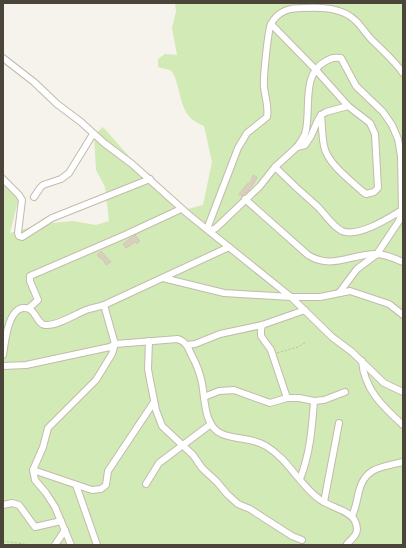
<svg xmlns="http://www.w3.org/2000/svg" width="406" height="548" viewBox="0 0 406 548" font-family="'Golos Text',sans-serif">
  <style>
    .green { fill: #d2eab5 }
    .building { fill: #d8cfc1; stroke: #d3c7b4 }
    .lines { fill: none; stroke-linecap: round; stroke-linejoin: round }
    .minor-casing { stroke: #c2bbae; stroke-width: 8 }
    .path { stroke: #c4b79f; stroke-width: 1; stroke-dasharray: 2 2; stroke-linecap: butt }
    .minor { stroke: #fff; stroke-width: 6 }
  </style>
  <rect width="100%" height="100%" fill="#f6f3ec"/>
  <!-- green -->
  <path class="green" d="M175 3H403V545H3V176L19 197 10 233 42 224 73 221 96 225 109 221 105 187 96 170 94 135 103 127 160 191 188 209 203 205 212 162 204 126C181 117 183 102 176 81 175 77 174 73 170 70 166 69 161 68 158 67V59L165 54 177 55 172 28 176 11Z"/>
  <!-- building -->
  <g class="building">
    <path d="M253 175 257 177 256 180 249 190 242 196 239 194 248 183 250 184Z"/>
    <path d="M135 235 140 241 137 244 135 242 126 248 123 244Z"/>
    <path d="M101 251 111 262 106 265 102 258 101 259 97 255Z"/>
  </g>
  <g class="lines">
    <!-- minor casing -->
    <g class="minor-casing">
      <g id="minor">
        <path d="M271 24 316 70 348 106 370 123 375 134 378 188 374 192 366 194 362 191C350 180 327 163 324 146 322 136 322 125 321 115"/>
        <path d="M3 58 34 82 57 104 81 122 104 143 132 164 189 215 291 297H320L350 291 389 304 403 315"/>
        <path d="M297 147C300 143 303 138 305 134 312 112 300 74 326 61 332 58 334 57 341 58L356 86 383 112 392 125 398 139 401 156 402 210 399 221 377 254 357 269 339 293"/>
        <path d="M275 167C289 181 303 194 318 207 326 215 332 226 342 231 358 238 389 218 402 210"/>
        <path d="M3 179 19 195 22 200 18 233 19 236 22 237 52 218 150 179"/>
        <path d="M34 197 40 188 43 185 61 179 69 173 93 134"/>
        <path d="M245 199 308 255C332 270 351 254 376 254 385 254 394 258 403 262"/>
        <path d="M207 229 238 148 247 133 267 117C269 106 265 97 264 87 263 79 268 30 271 24 278 11 289 8 302 8 320 7 342 7 356 21 362 27 366 34 372 40 383 51 394 60 403 73"/>
        <path d="M207 229 212 230 216 228 260 186 275 167 297 147 305 145 311 136 318 120 321 115 326 112 348 106"/>
        <path d="M163 278 224 293 291 297 332 337 352 352 384 383 403 392"/>
        <path d="M29 308 38 300 30 281V276L125 235 181 209"/>
        <path d="M262 325 261 330V336L271 350 287 398"/>
        <path d="M149 341 148 369 150 380 156 410 162 426 193 455 202 468 217 482 227 494 238 504 250 509 292 536 302 540"/>
        <path d="M187 345 195 344 220 334 262 325 305 310"/>
        <path d="M3 355C5 342 8 308 24 308 27 308 30 308 32 311 37 316 39 325 46 325 57 326 76 314 86 310 92 308 98 307 104 305L229 247"/>
        <path d="M362 361C364 389 383 407 403 425"/>
        <path d="M3 366 26 365 110 347 115 344 178 339C186 342 188 347 191 354 196 363 200 373 202 383 205 399 204 427 222 434 236 440 252 437 266 446 288 459 299 484 319 499 329 507 350 510 355 521 360 532 355 536 347 544"/>
        <path d="M204 397 219 391 234 390 270 403 287 398H299L314 401 324 400 345 392"/>
        <path d="M33 470 92 490 101 489 106 485 108 471 154 402"/>
        <path d="M300 479C310 454 312 428 314 401"/>
        <path d="M146 484 159 463 211 424"/>
        <path d="M76 485 97 545"/>
        <path d="M324 502 339 423"/>
        <path d="M3 505 12 503 19 505 35 527 61 521"/>
        <path d="M352 516C356 508 357 499 359 491 365 467 382 467 403 462"/>
        <path d="M55 545 65 530"/>
        <path d="M71 545 55 507 46 493 35 480 33 470 43 447 48 428 96 380 112 354 115 344 104 305"/>
      </g>
    </g>
    <!-- path -->
    <g class="path">
      <path d="M277 353 298 347 306 342"/>
      <path d="M3 541 31 545"/>
    </g>
    <!-- minor -->
    <use href="#minor" class="minor"/>
  </g>
  <!-- border -->
  <rect width="406" height="548" fill="none" stroke="#4b4439" stroke-width="8"/>
</svg>
